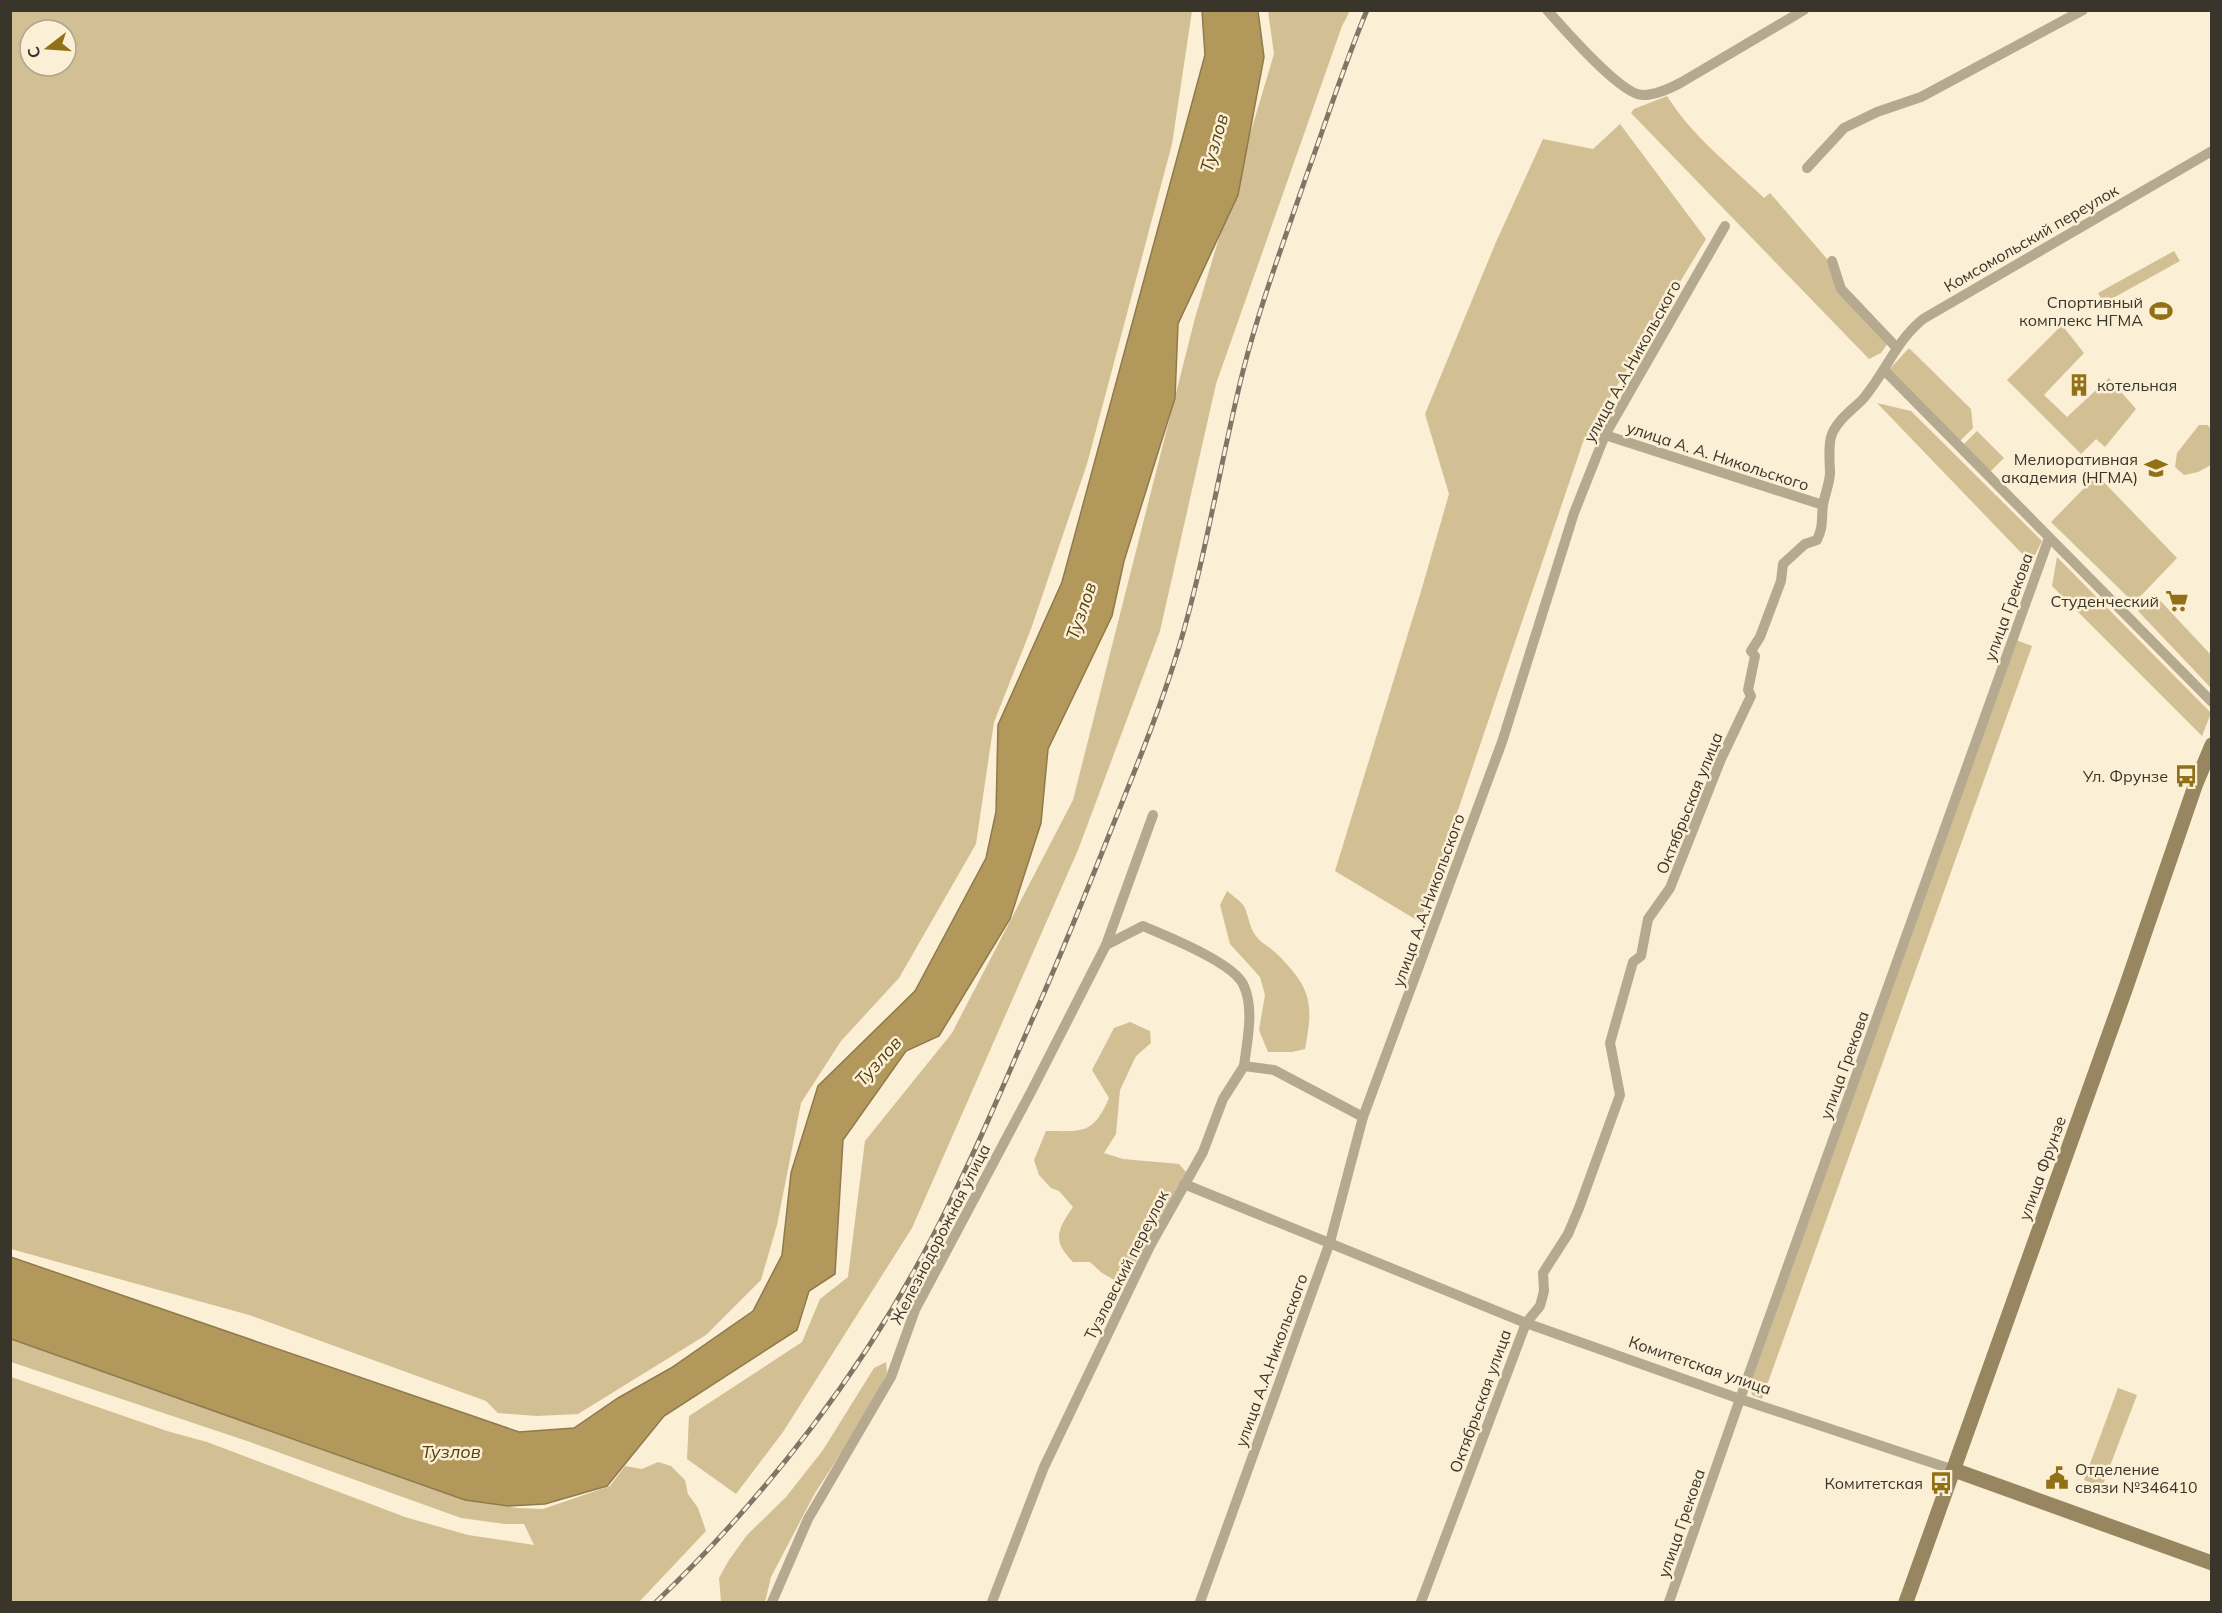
<svg xmlns="http://www.w3.org/2000/svg" width="2222" height="1613" viewBox="0 0 2222 1613" font-family="Mulish,sans-serif">
  <style>
    .green { fill: #d2bf94; fill-rule: evenodd }
    .water { fill: #b2985b; stroke: #8e7a4d; stroke-width: 1.5 }
    .lines { fill: none; stroke-linecap: round; stroke-linejoin: round }
    .street { stroke: #b5a98f; stroke-width: 10 }
    .secondary { stroke: #97865f; stroke-width: 15 }
    .rail-casing { stroke: #7e7667; stroke-width: 5 }
    .rail { stroke: #fbefd5; stroke-width: 3; stroke-dasharray: 9; stroke-linecap: butt }
    .labels { text-anchor: middle; dominant-baseline: central; stroke-width: 5; stroke-linejoin: round; paint-order: stroke }
    .street-label { font-size: 16px; fill: #3a352b; stroke: #fbefd5 }
    .poi-label { font-size: 16px; fill: #3a352b; stroke: #fbefd5; text-anchor: end }
    .water-label { font-size: 18px; font-style: italic; fill: #544110; stroke: #fbefd5 }
  </style>
  <rect width="100%" height="100%" fill="#fbefd5"/>
  <!-- green -->
  <g class="green">
    <path d="M10 11H1192L1172 144 1087 464 1031 629 994 722 976 844 899 978 841 1041 801 1103 777 1225 761 1280 706 1335 578 1414 537 1416 498 1413 486 1401 249 1315 11 1249ZM30 30H66V66H30Z"/>
    <path d="M1268 11H1350L1342 26 1216 384 1160 631 1078 850 912 1228 783 1432 736 1494 687 1459 689 1416 802 1342 820 1299 848 1277 865 1141 952 1033 1073 800 1195 318 1274 54Z"/>
    <path d="M1667 96C1692 136 1730 165 1764 198L1770 193 1828 260 1837 291 1888 343 1881 353 1869 359 1631 113 1634 109Z"/>
    <path d="M1620 124 1706 239 1583 442 1420 922 1335 871 1422 588 1449 494 1425 414 1496 242 1543 139 1593 149Z"/>
    <path d="M2174 251 2180 261 2104 303 2098 293Z"/>
    <path d="M2062 325 2084 353 2044 395 2067 417 2109 378 2136 409 2105 447 2096 439 2081 454 2007 380Z"/>
    <path d="M1909 348 1971 409 1973 428 1958 443 1887 372Z"/>
    <path d="M1877 403 1911 411 2042 541 2031 563Z"/>
    <path d="M2199 425H2208L2211 430V465L2198 472 2184 475 2175 467 2177 453Z"/>
    <path d="M1977 431 2004 458 1988 474 1961 447Z"/>
    <path d="M2097 475 2177 558 2134 603 2051 522Z"/>
    <path d="M2057 557 2211 713 2202 736 2052 586Z"/>
    <path d="M2154 594 2211 655V688L2138 611Z"/>
    <path d="M2016 640 2032 646 1762 1399 1752 1395 1750 1386Z"/>
    <path d="M1227 891C1232 895 1240 901 1244 906 1249 916 1249 927 1256 936 1262 944 1270 947 1277 954 1311 988 1314 1002 1305 1049L1292 1052H1268L1259 1030 1265 995 1260 977 1230 944 1220 905Z"/>
    <path d="M1130 1022 1150 1031 1151 1043 1136 1056 1120 1090 1116 1134 1104 1153 1123 1159 1179 1164 1186 1172 1127 1278 1116 1281 1102 1273 1090 1262H1073C1051 1240 1058 1229 1073 1207L1059 1191 1051 1188 1039 1175 1034 1160 1046 1131C1083 1131 1093 1135 1109 1098L1092 1070 1114 1028Z"/>
    <path d="M11 1339 465 1500 517 1508 543 1509 610 1486 625 1466 642 1469 658 1462 671 1466 685 1480 688 1494 698 1508 706 1531 639 1602H11V1377L167 1431 207 1442 405 1517 468 1535 534 1545 524 1524H505L461 1518 250 1442 11 1362Z"/>
    <path d="M886 1362 887 1373 864 1418 815 1493 771 1577 765 1602H721L719 1578 729 1560 747 1535 786 1497 823 1450 874 1368Z"/>
    <path d="M2118 1388 2137 1395 2102 1487 2084 1480Z"/>
  </g>
  <!-- water -->
  <path class="water" d="M1202 11H1258L1264 57 1238 195 1178 324 1175 398 1124 561 1112 616 1048 749 1041 823 1010 919 939 1036 906 1051 843 1140 835 1274 809 1291 797 1330 664 1416 607 1486 545 1504 508 1506 465 1500 11 1339V1257L519 1432 574 1428 618 1398 671 1368 753 1311 782 1255 791 1173 818 1086 915 991 986 858 996 812 998 725 1062 582 1205 55Z"/>
  <g class="lines">
    <!-- street -->
    <g class="street">
      <path d="M1547 10C1563 28 1622 96 1643 95 1656 95 1671 88 1682 82L1804 10"/>
      <path d="M1807 168 1844 128 1877 112 1921 97 2083 10"/>
      <path d="M1832 261 1841 289 1896 347"/>
      <path d="M1884 370 2212 702"/>
      <path d="M1605 435 1823 505"/>
      <path d="M1106 945 1143 926C1166 936 1232 962 1243 984 1255 1008 1247 1041 1244 1066"/>
      <path d="M1184 1184 1526 1323 1740 1399 1954 1470"/>
      <path d="M772 1602 808 1519 891 1377 915 1310 1031 1092 1106 945 1153 815"/>
      <path d="M992 1602 1044 1467 1150 1246 1203 1152 1223 1099 1244 1066 1274 1070 1363 1117"/>
      <path d="M1200 1602 1330 1242 1363 1117 1502 742 1574 513 1605 435 1725 226"/>
      <path d="M1421 1602 1526 1323 1540 1306 1544 1291 1543 1273 1568 1234 1579 1208 1620 1095 1610 1043 1633 962 1641 956 1648 919 1670 888 1721 759 1751 696 1748 690 1755 656 1751 651 1760 637 1781 581 1783 564 1805 544 1817 540C1824 525 1821 520 1823 505 1825 494 1829 485 1830 474 1830 463 1828 448 1831 437 1835 422 1852 410 1863 399 1886 372 1895 342 1923 319L2212 151"/>
      <path d="M1669 1602 1740 1399 2049 538"/>
    </g>
    <!-- secondary -->
    <g class="secondary">
      <path d="M1954 1470 2212 1563"/>
      <path d="M1906 1602 2125 990 2195 786 2212 745"/>
    </g>
    <!-- rail casing -->
    <g class="rail-casing">
      <path id="rail" d="M656 1602C766 1497 868 1365 937 1228 975 1155 1006 1078 1040 1002 1065 945 1088 888 1111 830 1135 770 1160 710 1179 647 1206 557 1220 463 1243 371 1260 305 1284 241 1306 177 1326 122 1344 65 1367 10"/>
    </g>
    <!-- rail -->
    <use href="#rail" class="rail"/>
  </g>
  <!-- icons -->
  <defs>
    <g id="stadium-bare" transform="scale(1.8)"><path d="M0-5a6.5 5 0 1 0 0 10a6.5 5 0 1 0 0-10ZM-3.5-1.8h7v3.6h-7Z" fill="#917117" stroke="#fbefd5" stroke-width="2.5" paint-order="stroke"/></g>
    <g id="building-bare" transform="scale(1.8)"><path d="M-4-6H4V6H1V3H-1V6H-4ZM-2.5-4.3h1.7v1.8h-1.7ZM.8-4.3h1.7v1.8H.8ZM-2.5-1h1.7V.8h-1.7ZM.8-1h1.7V.8H.8Z" fill="#917117" stroke="#fbefd5" stroke-width="2.5" paint-order="stroke"/></g>
    <g id="university-bare" transform="scale(1.8)"><path d="M0-5L7-2L0 1L-7-2ZM-4 1L0 2.5L4 1V4Q0 6-4 4Z" fill="#917117" stroke="#fbefd5" stroke-width="2.5" paint-order="stroke"/></g>
    <g id="supermarket-bare" transform="scale(1.8)"><path d="M-6-5.5h2.5l.6 2H6L4.5 2H-2.5L-4.4-4H-6ZM-1.5 3.2a1.3 1.3 0 1 0 .1 0ZM3 3.2a1.3 1.3 0 1 0 .1 0Z" fill="#917117" stroke="#fbefd5" stroke-width="2.5" paint-order="stroke"/></g>
    <g id="bus-bare" transform="scale(1.8)"><path d="M-5-6H5V4H4V6H2V4H-2V6H-4V4H-5ZM-3.5-4V0h7V-4ZM-3.5 1.2v1.5H-2V1.2ZM2 1.2v1.5H3.5V1.2Z" fill="#917117" stroke="#fbefd5" stroke-width="2.5" paint-order="stroke"/></g>
    <g id="civic-bare" transform="scale(1.8)"><path d="M-.6-6.5H3V-4.5H.6V-3L4-1V1h2V6H-6V1h2V-1L-.6-3ZM-1.2 2.5V6h2.4V2.5Z" fill="#917117" stroke="#fbefd5" stroke-width="2.5" paint-order="stroke"/></g>
  </defs>
  <g fill-rule="evenodd">
    <use href="#stadium-bare" x="2161" y="311"/>
    <use href="#building-bare" x="2079" y="385"/>
    <use href="#university-bare" x="2156" y="468"/>
    <use href="#supermarket-bare" x="2177" y="601"/>
    <use href="#bus-bare" x="2186" y="776"/>
    <use href="#civic-bare" x="2057" y="1478"/>
    <use href="#bus-bare" x="1941" y="1483"/>
  </g>
  <g class="labels">
    <!-- street labels -->
    <g class="street-label">
      <text transform="translate(2031 238) rotate(-30)">Комсомольский переулок</text>
      <text transform="translate(1632 361) rotate(-61)">улица А.А.Никольского</text>
      <text transform="translate(1718 456) rotate(18)">улица А. А. Никольского</text>
      <text transform="translate(2008 607) rotate(-70)">улица Грекова</text>
      <text transform="translate(1689 803) rotate(-68)">Октябрьская улица</text>
      <text transform="translate(1428 900) rotate(-70)">улица А.А.Никольского</text>
      <text transform="translate(1844 1065) rotate(-70)">улица Грекова</text>
      <text transform="translate(2042 1168) rotate(-70)">улица Фрунзе</text>
      <text transform="translate(940 1234) rotate(-63)">Железнодорожная улица</text>
      <text transform="translate(1126 1265) rotate(-63)">Тузловский переулок</text>
      <text transform="translate(1271 1360) rotate(-70)">улица А.А.Никольского</text>
      <text transform="translate(1700 1365) rotate(19)">Комитетская улица</text>
      <text transform="translate(1480 1401) rotate(-70)">Октябрьская улица</text>
      <text transform="translate(1681 1523) rotate(-71)">улица Грекова</text>
    </g>
    <!-- poi labels -->
    <g class="poi-label">
      <text x="2143" y="302">Спортивный<tspan x="2143" dy="18">комплекс НГМА</tspan></text>
      <text x="2097" y="385" text-anchor="start">котельная</text>
      <text x="2138" y="459">Мелиоративная<tspan x="2138" dy="18">академия (НГМА)</tspan></text>
      <text x="2159" y="601">Студенческий</text>
      <text x="2168" y="776">Ул. Фрунзе</text>
      <text x="2075" y="1469" text-anchor="start">Отделение<tspan x="2075" dy="18">связи №346410</tspan></text>
      <text x="1923" y="1483">Комитетская</text>
    </g>
    <!-- water labels -->
    <g class="water-label">
      <text transform="translate(1214 143) rotate(-74)">Тузлов</text>
      <text transform="translate(1081 611) rotate(-71)">Тузлов</text>
      <text transform="translate(878 1061) rotate(-48)">Тузлов</text>
      <text x="451" y="1451">Тузлов</text>
    </g>
  </g>
  <!-- border -->
  <rect width="2222" height="1613" fill="none" stroke="#3a352b" stroke-width="24"/>
  <!-- north arrow -->
  <g transform="translate(48 48) rotate(253)"><circle r="28" fill="#fbefd5" stroke="#aea591" stroke-width="1.5"/>
  <path d="M0-4.5L10 22L0 15L-10 22Z" fill="#917117"/>
  <text y="-9" font-size="16" font-weight="bold" text-anchor="middle" fill="#3a352b">С</text>
  </g>
</svg>
